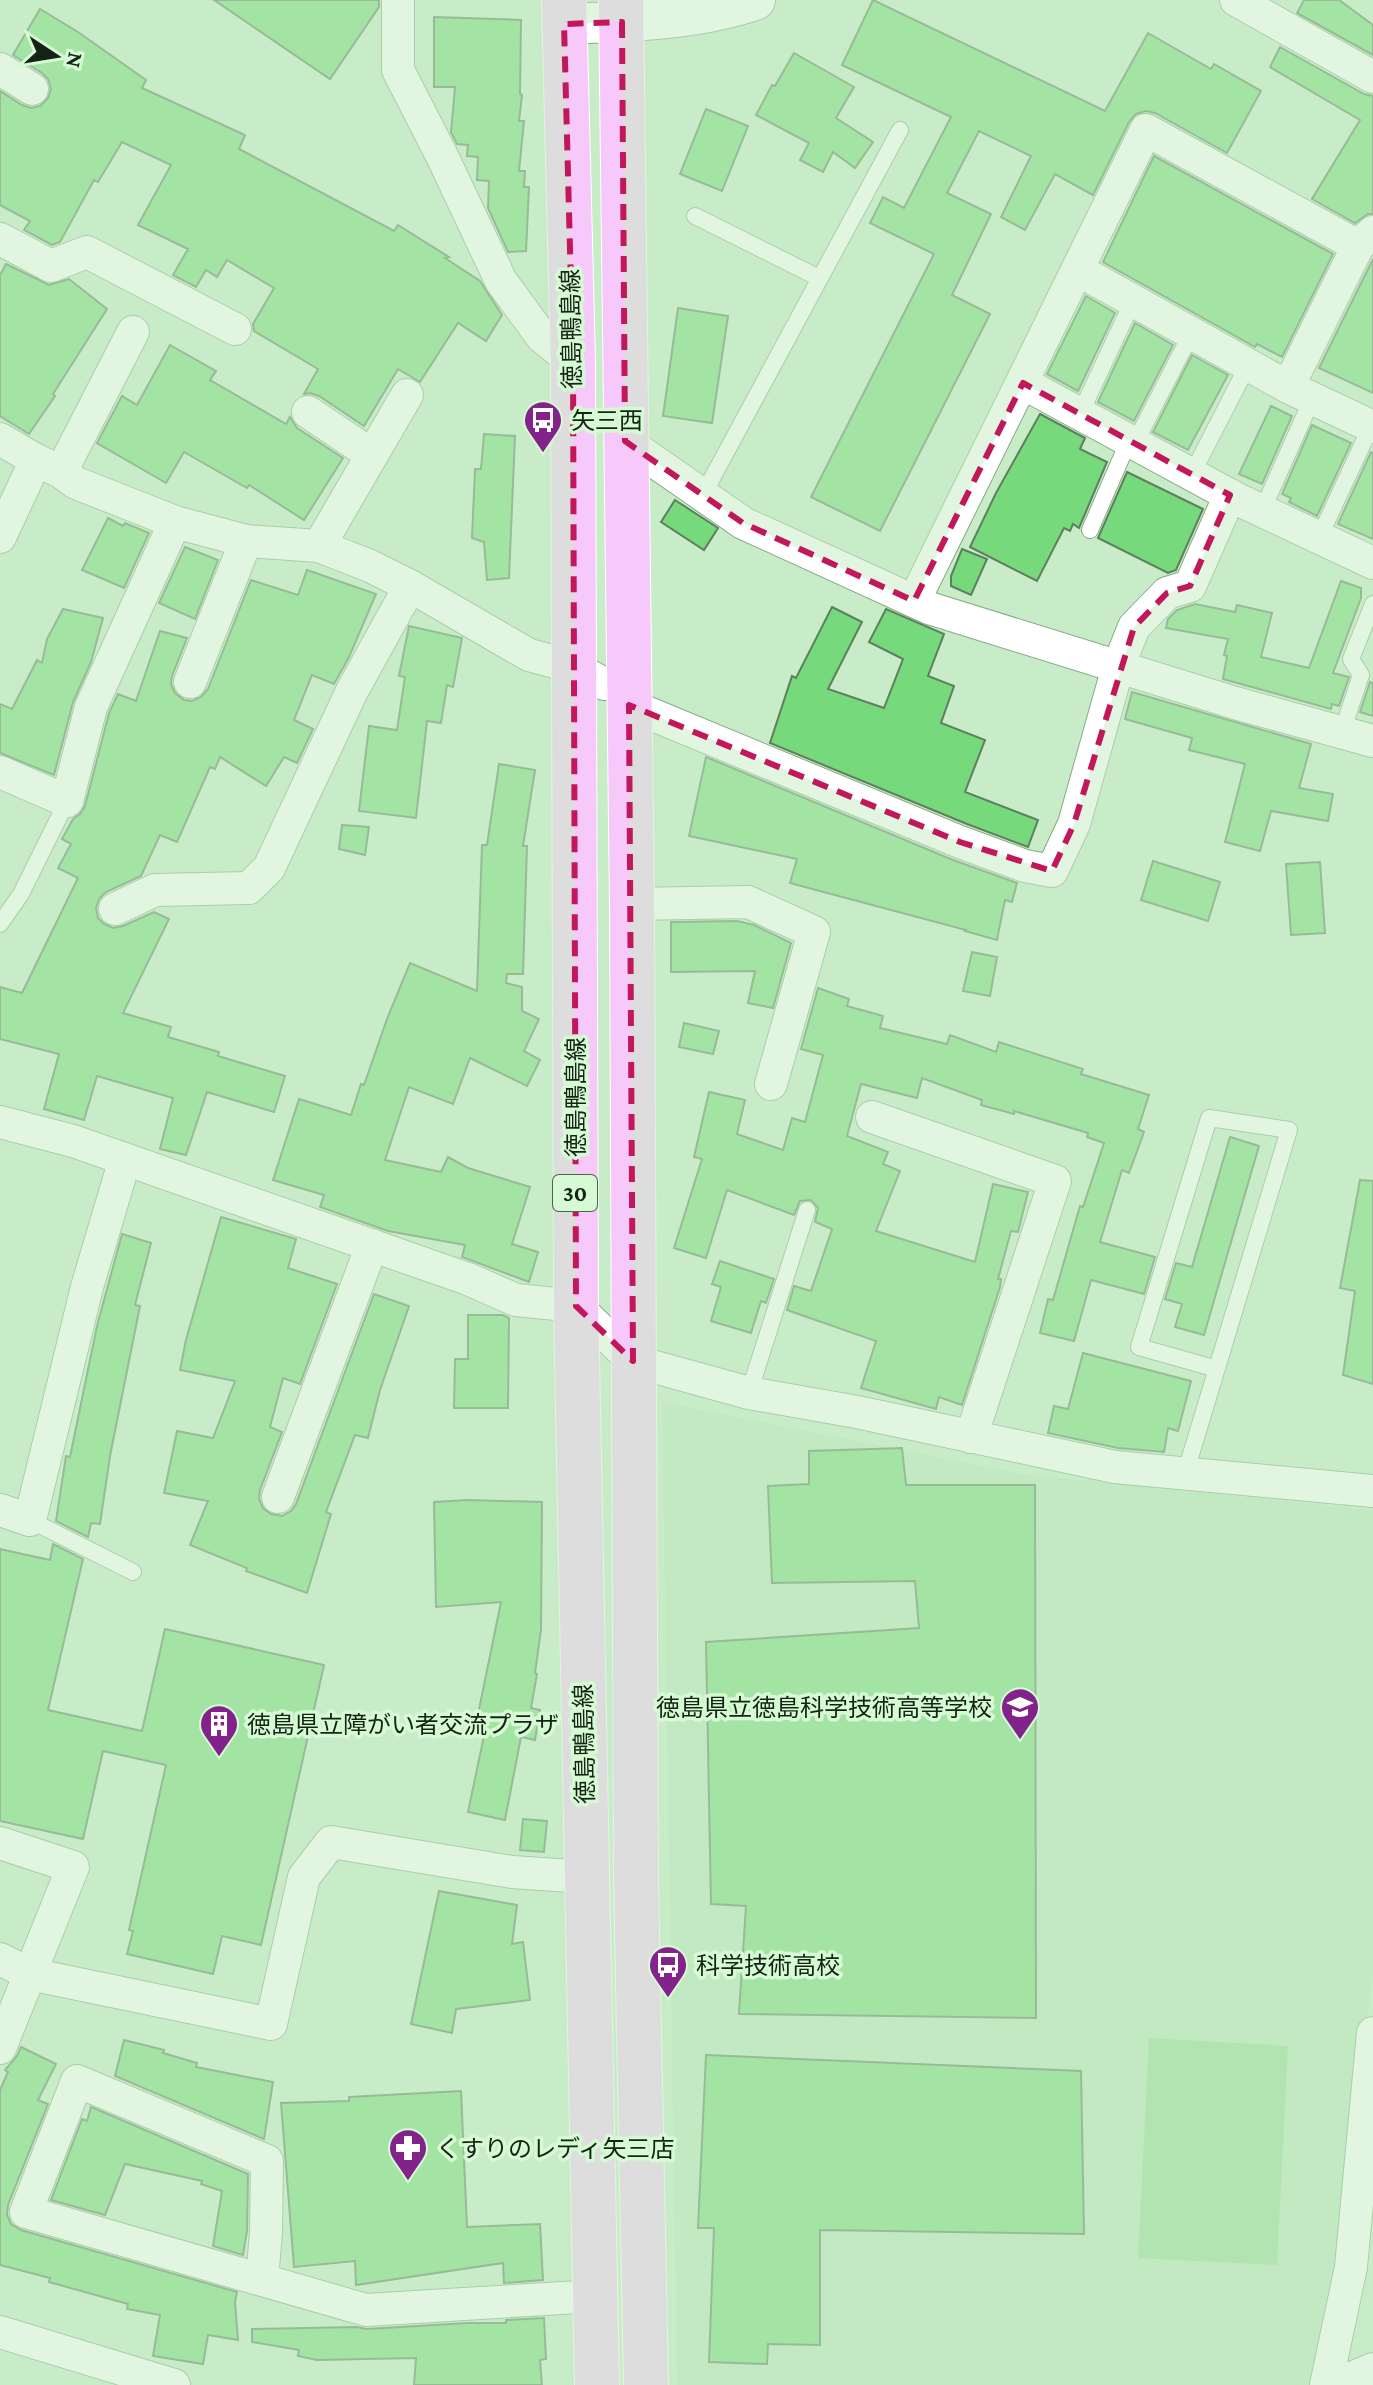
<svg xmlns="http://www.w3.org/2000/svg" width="1373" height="2385" viewBox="0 0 1373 2385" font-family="'Crimson Pro','Noto Sans JP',serif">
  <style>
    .built { fill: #bae5ba }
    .green { fill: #97da98 }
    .building { fill: #76d97b; stroke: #5e7f5e; stroke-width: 2 }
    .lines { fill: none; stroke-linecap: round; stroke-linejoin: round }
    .service-casing { stroke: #86a986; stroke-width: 18 }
    .minor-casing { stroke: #86a986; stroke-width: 34 }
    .tertiary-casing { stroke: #86a986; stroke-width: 42 }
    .primary-casing { stroke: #fff; stroke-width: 46 }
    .service { stroke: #fff; stroke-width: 16 }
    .minor { stroke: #fff; stroke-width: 32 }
    .tertiary { stroke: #fff; stroke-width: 40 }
    .primary { stroke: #f7c9fa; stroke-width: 44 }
    .marked { fill: none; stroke: #c2185b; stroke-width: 6; stroke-dasharray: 16 10; stroke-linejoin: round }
    .labels { text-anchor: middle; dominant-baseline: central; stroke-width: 7; stroke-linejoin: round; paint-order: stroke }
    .shield { fill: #d5fad4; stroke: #4f644e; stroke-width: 2 }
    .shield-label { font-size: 22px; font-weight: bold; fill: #152315 }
    .street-label { font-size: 24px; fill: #152315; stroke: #d5fad4 }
    .poi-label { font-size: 24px; fill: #152315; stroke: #d5fad4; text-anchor: start }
  </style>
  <rect width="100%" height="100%" fill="#c8ecc7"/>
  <!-- built -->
  <path class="built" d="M662 1402 1023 1474 1373 1510V1973L1319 2385H677Z"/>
  <!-- green -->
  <path class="green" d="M1149 2038 1288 2046 1277 2265 1138 2258Z"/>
  <!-- building -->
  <g class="building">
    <path d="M214 0H379V7L330 79Z"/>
    <path d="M873 0 1105 111 1148 33 1211 69 1214 64 1261 91 1227 153 1155 113 1146 111 1136 114 1129 122 1093 195 1055 174 1025 230 1001 217 1031 156 979 131 947 193 991 214 952 295 990 314 880 531 811 497 934 254 870 223 883 197 904 208 951 117 842 65Z"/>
    <path d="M1304 0H1339L1373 25V55L1297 13Z"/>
    <path d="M40 9 78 32 146 80 142 88 245 135 239 149 394 231 398 225 449 257 445 258 480 281 502 315 486 341 458 323 420 382 398 369 364 426 319 396 310 393 304 394 318 369 254 331 253 324 274 288 227 260 217 277 206 270 196 287 173 275 188 249 138 225 171 165 122 142 98 182 94 180 60 242 52 245 24 230 30 221 0 205V91L22 105 31 108 40 106 48 98 51 89 48 79 42 73 13 55Z"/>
    <path d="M434 17 521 20 520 94 522 95 519 121H524L519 171H525L524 187H529L526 251 508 252 488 208 489 181 477 180 478 157 467 156 468 145 457 144 451 132 455 87H434Z"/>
    <path d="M1280 47 1364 94 1373 96V214H1368L1355 223 1312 199 1360 120 1270 67Z"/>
    <path d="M794 53 854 87 836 118 873 142 855 168 833 152 823 172 800 160 809 143 756 115 772 85 775 86Z"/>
    <path d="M706 109 748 126 722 191 680 174Z"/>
    <path d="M1154 156 1333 254 1282 357 1257 344 1255 347 1103 262Z"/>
    <path d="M1373 259V393L1319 368Z"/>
    <path d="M6 264 49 285 69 279 107 309 53 394 55 396 29 434 0 416V275Z"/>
    <path d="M1086 296 1115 313 1078 391 1047 374Z"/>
    <path d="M678 308 728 316 712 423 663 416Z"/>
    <path d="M1135 323 1173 345 1134 421 1098 402Z"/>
    <path d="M170 345 216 371 210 380 286 424 290 417 297 428 343 458 304 520 249 485 247 488 184 452 166 483 97 443 122 396 137 405Z"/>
    <path d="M1192 355 1228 375 1188 450 1153 432Z"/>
    <path d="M1271 406 1292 416 1262 484 1239 474Z"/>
    <path d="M1040 414 1085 438 1080 449 1107 462 1079 528 1073 524 1070 531 1064 528 1037 581 970 547 996 493Z"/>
    <path d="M1312 425 1351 443 1317 516 1289 502 1291 498 1282 494Z"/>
    <path d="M484 434 515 436 509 578 487 580 484 542 472 538 475 469H481Z"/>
    <path d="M1371 452 1373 453V539L1338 524Z"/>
    <path d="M1127 472 1203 509 1176 570 1168 573 1098 538Z"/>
    <path d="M675 500 718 528 704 550 661 522Z"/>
    <path d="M108 518 123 526 125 523 149 533 124 588 82 570Z"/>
    <path d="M185 547 218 560 195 619 159 603Z"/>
    <path d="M962 549 987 559 971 595 951 586V576Z"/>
    <path d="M307 570 376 594 349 657 334 684 312 675 294 720 313 729 297 763 284 757 266 786 220 757 215 769 210 767 177 842 160 835 141 876 106 892 99 899 96 908 98 918 104 924 113 928 123 926 154 912 169 919 123 1013 171 1027 168 1037 219 1052 218 1056 285 1076 274 1112 207 1092 186 1155 160 1149 173 1098 97 1076 84 1120 44 1109 59 1054 0 1039V987L22 993 78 878 58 868 71 844 62 839 73 819 80 814 85 806 109 713 118 694 136 701 160 631 187 638 172 676 171 684 175 693 184 700 192 701 201 697 208 689 251 580 298 595Z"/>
    <path d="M1341 581 1361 588V598L1333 673 1349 677 1339 706 1332 704 1331 709 1223 679 1227 656 1224 655 1228 639 1166 628 1168 619 1177 610 1195 604 1235 612 1237 605 1272 613 1261 657 1309 668Z"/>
    <path d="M832 607 862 622 828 689 884 708 903 659 869 642 886 609 944 634 928 676 954 686 941 723 985 740 965 792 1038 820 1028 847 967 824 770 743 792 676 796 678Z"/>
    <path d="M63 609 103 618 91 662 73 702 54 775 0 753V704L12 709 37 660 42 663 47 639Z"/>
    <path d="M409 626 462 638 453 687 447 685 441 723 427 721 416 818 359 811 369 726 397 730 405 677 399 676Z"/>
    <path d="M1370 682 1373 683V716L1360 712Z"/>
    <path d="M1132 692 1311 744 1299 788 1333 794 1328 821 1271 811 1260 851 1225 842 1245 764 1189 750 1192 738 1125 719Z"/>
    <path d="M706 757 953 860 1017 883 1012 902 1005 900 997 940 965 931 966 930 790 883 797 859 689 836Z"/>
    <path d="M499 764 535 770 523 846H527L523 974H507L506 983 522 987V1011L539 1019 524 1051 540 1060 527 1086 470 1058 453 1104 409 1087 385 1160 441 1172 448 1157 468 1168 530 1187 512 1244 538 1252 529 1282 462 1257 465 1245 388 1231 320 1207 324 1195 273 1180 299 1099 351 1115 361 1084 364 1085 387 1019 410 963 477 991 482 845H487Z"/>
    <path d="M342 825 369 827 365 855 339 849Z"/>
    <path d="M1153 861 1220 882 1208 921 1141 900Z"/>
    <path d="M1320 862 1325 933 1291 935 1286 864Z"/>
    <path d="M671 922 737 921 754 925 791 943 773 1008 748 1003 755 971 671 972Z"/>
    <path d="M972 952 997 957 990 996 963 991Z"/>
    <path d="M818 988 849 999 847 1006 883 1016 880 1028 947 1044 950 1035 996 1052 999 1042 1083 1069 1081 1074 1149 1095 1138 1129 1144 1132 1129 1173 1122 1170 1100 1242 1155 1257 1144 1294 1091 1280 1074 1341 1040 1333 1048 1299 1053 1300 1080 1206 1083 1207 1104 1143 1087 1137 1088 1133 1014 1111V1114L981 1105 982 1100 922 1078 917 1098 861 1084 847 1136 888 1152 883 1164 900 1171 876 1231 975 1262 993 1184 1028 1192 1018 1232 1011 1231 998 1279H1001L1000 1287 962 1405 939 1397 936 1409 861 1388 876 1341 787 1310 794 1286 811 1291 832 1229 815 1222 818 1208 811 1200 800 1201 794 1215 727 1190 706 1258 674 1248 702 1159 694 1157 709 1092 745 1100 737 1134 783 1150 792 1118 805 1122 823 1055 801 1049Z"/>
    <path d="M684 1023 719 1031 713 1054 679 1047Z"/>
    <path d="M1230 1137 1259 1146 1204 1335 1175 1327 1182 1304 1165 1299 1176 1263 1192 1267Z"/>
    <path d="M1360 1180 1373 1181V1384L1343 1375 1355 1291 1340 1288Z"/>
    <path d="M221 1217 296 1239 288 1268 337 1284 300 1384 283 1378 270 1427 282 1432 260 1490 259 1499 263 1508 271 1514 282 1516 291 1511 296 1504 374 1294 409 1306 380 1390 368 1438 355 1435 326 1512 331 1514 307 1593 246 1571 247 1568 190 1545 208 1501 164 1493 177 1431 213 1438 235 1381 180 1370 186 1340Z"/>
    <path d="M122 1234 151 1243 135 1305 140 1306 110 1456 100 1524 91 1523 88 1537 56 1521 66 1456 70 1457 97 1326Z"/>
    <path d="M720 1261 774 1279 766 1303 761 1301 751 1333 711 1321 721 1287 712 1284Z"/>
    <path d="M468 1315H503L509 1318 508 1408H454L455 1359H468Z"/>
    <path d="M1083 1353 1191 1381 1178 1431 1168 1428 1164 1452 1118 1448 1048 1433 1054 1406 1068 1409Z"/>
    <path d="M902 1448 906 1485H1035L1036 2018 739 2014 746 1906 711 1904 706 1642 919 1628 915 1581 772 1583 768 1486 809 1484V1451Z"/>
    <path d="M468 1500 542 1502 541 1630 535 1673 537 1674 531 1708 540 1710 535 1740 521 1737 505 1820 468 1812 485 1731 475 1729 501 1602 436 1607 434 1502Z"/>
    <path d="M53 1544 83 1559 48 1710 142 1731 165 1629 324 1665 261 1945 222 1936 213 1974 127 1954 133 1931 129 1930 166 1765 103 1751 83 1839 0 1821V1549L50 1560Z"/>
    <path d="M523 1819 547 1821 544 1852 520 1850Z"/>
    <path d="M439 1891 517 1905 512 1944 523 1942 530 2000 456 2009 452 2033 411 2024Z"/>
    <path d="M124 2040 164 2050 163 2053 197 2063 196 2067 273 2082 264 2139 115 2076Z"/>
    <path d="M21 2047 56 2064 38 2100 48 2104 8 2205 7 2215 11 2224 21 2230 237 2292 235 2302 238 2340 208 2335 203 2364 153 2356 160 2315 127 2309 128 2304 49 2282 50 2278 0 2265V2090L8 2072 5 2070 17 2056Z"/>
    <path d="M706 2055 1081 2071 1084 2234 820 2230V2345L768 2344 767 2364 709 2362 714 2228H698Z"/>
    <path d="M461 2091 467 2227 540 2224 543 2280 504 2283 503 2263 356 2285 355 2261 294 2267 281 2103 349 2101V2097Z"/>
    <path d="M91 2107 248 2174 247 2231 243 2255 213 2246 222 2191 201 2184 202 2181 125 2164 105 2215 51 2200 82 2119 87 2121Z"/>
    <path d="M544 2318 546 2359 540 2360 542 2385H414L416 2358 317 2360 298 2356 299 2350 252 2342V2329L356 2327 367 2329 467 2323H506V2320Z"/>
  </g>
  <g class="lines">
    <!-- service casing -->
    <g class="service-casing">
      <g id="service">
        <path d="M695 216 819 278"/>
        <path d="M1080 414 1133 301"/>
        <path d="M1135 443 1191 334"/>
        <path d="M1192 474 1248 365"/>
        <path d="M703 495 900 130"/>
        <path d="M1262 511 1312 399"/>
        <path d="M1090 530 1129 440"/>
        <path d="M1319 538 1371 426"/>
        <path d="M1342 732 1361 675 1351 659 1373 604"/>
        <path d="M0 924 21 894 67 801"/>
        <path d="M749 1393 807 1210"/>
        <path d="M1185 1474 1289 1130 1209 1118 1139 1347 1217 1369"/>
        <path d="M30 1520 133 1572"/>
      </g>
    </g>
    <!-- minor casing -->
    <g class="minor-casing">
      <g id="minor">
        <path d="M398 0V70L442 156 501 281 542 337 573 362"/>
        <path d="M1236 0 1373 77"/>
        <path d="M0 69 32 89"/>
        <path d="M1373 232 1358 246 1288 387 1373 427"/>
        <path d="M0 239 51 266 87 252 235 329"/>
        <path d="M1078 270 1288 387"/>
        <path d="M1023 383 1237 499 1373 563"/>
        <path d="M308 412 372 455"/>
        <path d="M0 439 36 460 61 472 76 483 175 522 246 541 319 546 370 566 410 586 529 655 574 667 604 684 629 683"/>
        <path d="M625 441 743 523 929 608 1235 703 1373 741"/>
        <path d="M61 472 133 332"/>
        <path d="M0 537 36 460"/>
        <path d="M319 546 407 395"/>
        <path d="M914 601 1146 130 1358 246"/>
        <path d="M190 682 246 541"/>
        <path d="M629 705 960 842 1025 866 1052 871 1074 824 1118 667 1134 627 1167 593 1190 586 1230 495"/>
        <path d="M0 772 67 801 91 707 175 522"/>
        <path d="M632 904 748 902 814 932 771 1084"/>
        <path d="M115 909 155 890 249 888 269 868 352 691 410 586"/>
        <path d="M872 1117 1055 1181 971 1437"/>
        <path d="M0 1122 73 1141 468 1279 516 1300 576 1306 633 1361 749 1393 857 1412 1115 1467 1373 1491"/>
        <path d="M278 1497 372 1245"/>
        <path d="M0 1510 30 1520 87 1287 125 1159"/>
        <path d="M0 1843 73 1867 0 2048"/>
        <path d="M0 1959 30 1974 271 2024 304 1877 331 1842 512 1872 586 1877"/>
        <path d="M262 2280 266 2232 267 2161 77 2081 26 2212 366 2310 595 2296"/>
        <path d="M0 2332 174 2385"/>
        <path d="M1326 2385 1351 2267 1373 2033"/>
        <path d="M1335 2385 1373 2369"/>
      </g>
    </g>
    <!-- tertiary casing -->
    <g class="tertiary-casing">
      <path id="tertiary" d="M564 24C628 22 695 20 755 0"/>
    </g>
    <!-- primary casing -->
    <g class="primary-casing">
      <g id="primary">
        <path d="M564 0 573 362 576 1306 597 2385"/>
        <path d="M621 0 632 904 636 1881 646 2385"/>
      </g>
    </g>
    <!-- service -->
    <use href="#service" class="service"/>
    <!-- minor -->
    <use href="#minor" class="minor"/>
    <!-- tertiary -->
    <use href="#tertiary" class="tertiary"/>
    <!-- primary -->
    <use href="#primary" class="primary"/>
  </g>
  <!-- marked area -->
  <path d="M0 0H1373V2385H0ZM622 22 625 441 743 523 914 601 1023 383 1230 495 1190 586 1167 593 1134 627 1074 824 1052 871 960 842 629 705 633 1361 576 1306 573 362 564 24Z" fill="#c8ecc7" fill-opacity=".55" fill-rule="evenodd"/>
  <path class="marked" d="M622 22 625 441 743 523 914 601 1023 383 1230 495 1190 586 1167 593 1134 627 1074 824 1052 871 960 842 629 705 633 1361 576 1306 573 362 564 24Z"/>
  <!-- icons -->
  <defs>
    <g id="bus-pin" transform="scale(2)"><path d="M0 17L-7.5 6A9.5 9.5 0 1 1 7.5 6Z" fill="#84228c" stroke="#d5fad4"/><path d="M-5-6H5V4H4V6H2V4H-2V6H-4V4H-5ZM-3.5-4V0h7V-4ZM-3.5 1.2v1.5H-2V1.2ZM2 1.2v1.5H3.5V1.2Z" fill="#fff"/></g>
    <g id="school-pin" transform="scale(2)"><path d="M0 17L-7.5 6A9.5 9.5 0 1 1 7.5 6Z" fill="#84228c" stroke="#d5fad4"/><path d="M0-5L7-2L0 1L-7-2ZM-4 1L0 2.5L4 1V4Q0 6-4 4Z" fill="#fff"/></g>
    <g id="building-pin" transform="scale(2)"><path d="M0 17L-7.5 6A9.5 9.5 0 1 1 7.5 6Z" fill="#84228c" stroke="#d5fad4"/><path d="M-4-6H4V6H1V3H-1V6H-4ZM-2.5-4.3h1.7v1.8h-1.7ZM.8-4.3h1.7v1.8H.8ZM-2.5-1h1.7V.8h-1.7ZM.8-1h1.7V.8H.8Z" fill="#fff"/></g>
    <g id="pharmacy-pin" transform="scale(2)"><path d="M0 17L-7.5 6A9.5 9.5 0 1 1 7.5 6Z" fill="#84228c" stroke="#d5fad4"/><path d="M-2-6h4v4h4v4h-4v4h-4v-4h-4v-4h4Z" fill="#fff"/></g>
  </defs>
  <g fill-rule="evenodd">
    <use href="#bus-pin" x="543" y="420"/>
    <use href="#school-pin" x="1020" y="1707"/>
    <use href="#building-pin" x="219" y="1724"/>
    <use href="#bus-pin" x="668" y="1965"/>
    <use href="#pharmacy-pin" x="408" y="2148"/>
  </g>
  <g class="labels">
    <!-- shield labels -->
    <rect class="shield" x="553" y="1175" width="44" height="36" rx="6"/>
    <g class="shield-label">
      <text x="575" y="1193">30</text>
    </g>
    <!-- street labels -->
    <g class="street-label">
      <text transform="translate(571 329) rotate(-91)">徳島鴨島線</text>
      <text transform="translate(575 1097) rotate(-90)">徳島鴨島線</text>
      <text transform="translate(584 1744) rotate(-91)">徳島鴨島線</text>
    </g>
    <!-- poi labels -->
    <g class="poi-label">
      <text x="571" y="420">矢三西</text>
      <text x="992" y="1707" text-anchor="end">徳島県立徳島科学技術高等学校</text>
      <text x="247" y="1724">徳島県立障がい者交流プラザ</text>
      <text x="696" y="1965">科学技術高校</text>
      <text x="436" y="2148">くすりのレディ矢三店</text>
    </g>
  </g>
  <!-- north arrow -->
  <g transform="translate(56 56) rotate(102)" stroke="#d5fad4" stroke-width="6" paint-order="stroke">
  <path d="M0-6L14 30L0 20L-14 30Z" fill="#152315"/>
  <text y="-12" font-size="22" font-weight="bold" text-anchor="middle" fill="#152315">N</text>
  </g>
</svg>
